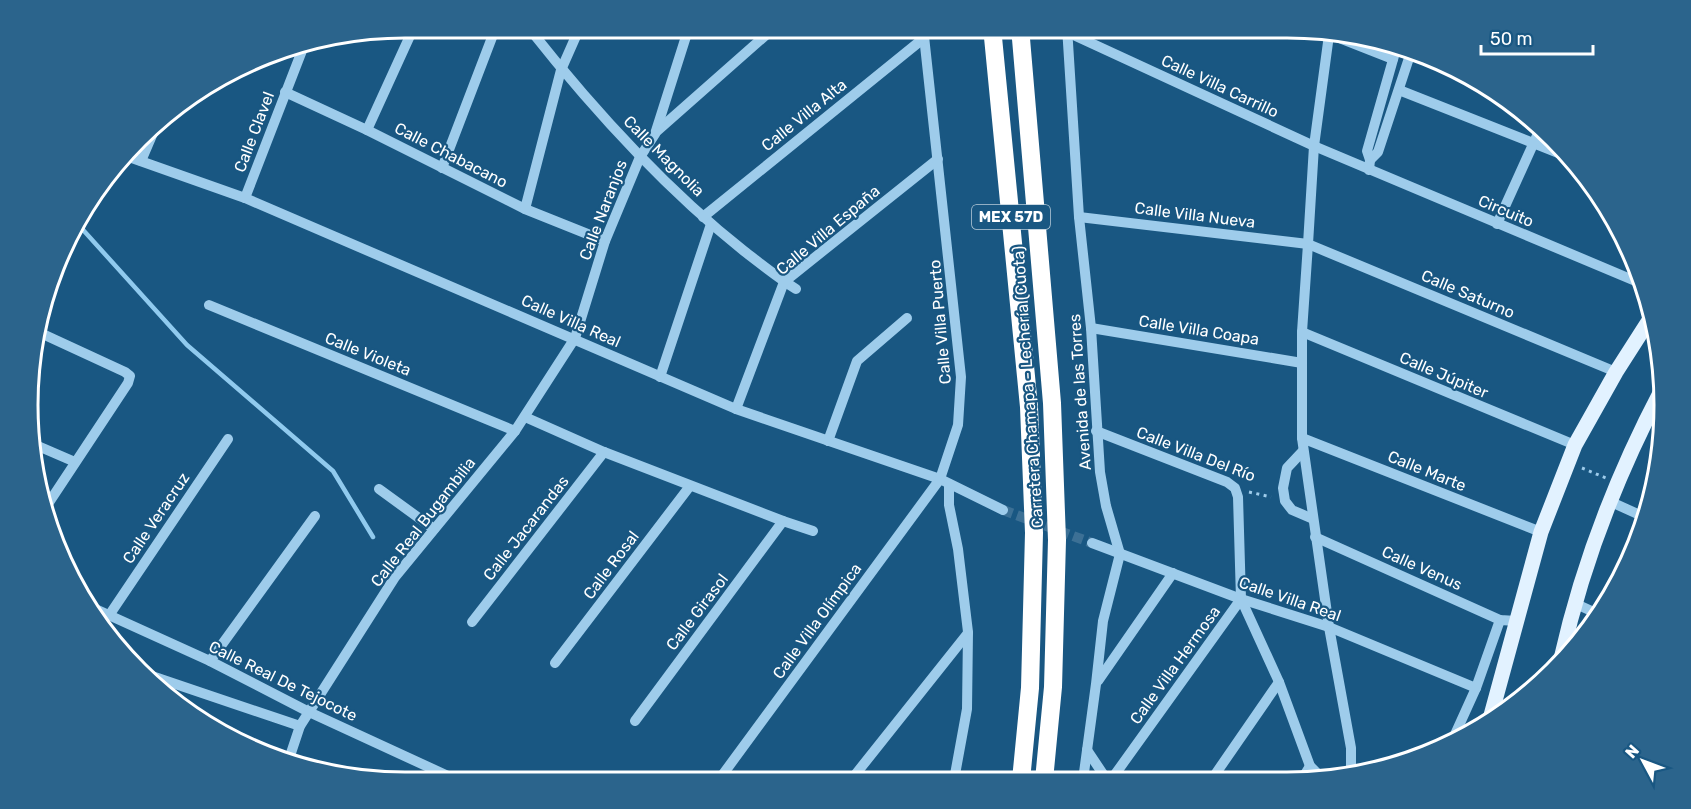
<svg xmlns="http://www.w3.org/2000/svg" width="1691" height="809" viewBox="0 0 1691 809" font-family="Rubik,sans-serif">
  <style>
    .lines { fill: none; stroke-linecap: round; stroke-linejoin: round }
    .stream { stroke: #90caee; stroke-width: 4.5 }
    .minor-tunnel { stroke: #3c7095; stroke-width: 10; stroke-dasharray: 10 5; stroke-linecap: butt }
    .path { stroke: #9ecceb; stroke-width: 3; stroke-dasharray: 3 4.5; stroke-linecap: butt }
    .minor { stroke: #9ecceb; stroke-width: 10 }
    .major { stroke: #e2f2ff; stroke-width: 15 }
    .highway { stroke: #fff; stroke-width: 18 }
    .labels { text-anchor: middle; dominant-baseline: central; stroke-width: 4.5; stroke-linejoin: round; paint-order: stroke }
    .shield { fill: #195782; stroke: #bacdda; stroke-width: 1.5 }
    .shield-label { font-size: 15px; font-weight: bold; fill: #fff }
    .street-label { font-size: 16px; fill: #fff; stroke: #195782 }
    .rim { fill: none; stroke: #fff; stroke-width: 3 }
  </style>
  <rect width="100%" height="100%" fill="#195782"/>
  <g class="lines">
    <!-- stream -->
    <path class="stream" d="M75 221 187 345 333 471 373 537"/>
    <!-- minor-tunnel -->
    <path class="minor-tunnel" d="M1003 510 1092 543"/>
    <!-- path -->
    <g class="path">
      <path d="M1582 468 1606 478"/>
      <path d="M1249 492 1271 497"/>
    </g>
    <!-- minor -->
    <g class="minor">
      <path d="M528 27C592 108 662 186 744 251 761 264 778 278 796 289"/>
      <path d="M1067 27 1079 217 1091 328 1100 472 1106 506 1120 554 1103 621 1096 684 1083 780"/>
      <path d="M1067 32 1314 146 1640 283"/>
      <path d="M1329 35 1314 146 1308 244 1302 332V438L1329 627 1351 748V775"/>
      <path d="M1337 37 1393 59"/>
      <path d="M1399 90 1566 156"/>
      <path d="M285 92 367 130 525 209 605 241"/>
      <path d="M367 130 414 27"/>
      <path d="M656 132 775 27"/>
      <path d="M129 157 245 198 736 409 940 479 1003 510"/>
      <path d="M1370 160 1378 152 1411 52"/>
      <path d="M141 161 156 126"/>
      <path d="M442 168 496 27"/>
      <path d="M1369 170 1370 160 1367 151 1396 49"/>
      <path d="M245 198 305 43"/>
      <path d="M525 209 561 70 580 27"/>
      <path d="M703 217 924 38"/>
      <path d="M1079 217 1308 244 1616 372"/>
      <path d="M1497 224 1540 129"/>
      <path d="M209 305 515 431"/>
      <path d="M1091 328 1302 363"/>
      <path d="M34 330 125 372 130 376 128 383 46 507"/>
      <path d="M1302 332 1575 445"/>
      <path d="M660 377 711 224"/>
      <path d="M736 409 784 282 938 159"/>
      <path d="M525 417 604 452 783 521 813 531"/>
      <path d="M1096 431 1227 482 1235 488 1238 497 1241 599 1111 780"/>
      <path d="M1302 438 1541 532"/>
      <path d="M828 441 857 361 907 318"/>
      <path d="M31 443 75 462"/>
      <path d="M1303 451 1287 468 1283 488 1285 501 1292 510 1313 519"/>
      <path d="M949 484V505L958 549 968 632 967 709 954 780"/>
      <path d="M379 489 434 529"/>
      <path d="M1609 501 1642 516"/>
      <path d="M1315 537 1500 620 1517 621"/>
      <path d="M1092 543 1241 599 1329 627 1476 688"/>
      <path d="M1241 599 1279 682 1310 766 1323 779"/>
      <path d="M1574 603 1598 614"/>
      <path d="M91 607 210 661 309 712 461 782"/>
      <path d="M110 614 228 439"/>
      <path d="M472 622 604 452"/>
      <path d="M210 661 315 516"/>
      <path d="M555 663 690 486"/>
      <path d="M137 671 300 726"/>
      <path d="M1098 681 1173 573"/>
      <path d="M635 721 783 521"/>
      <path d="M1452 741 1476 688 1500 620"/>
      <path d="M1087 750 1107 780"/>
      <path d="M289 759 300 726 395 577 515 431 575 338 605 241 640 157 655 134 689 27"/>
      <path d="M1212 779 1279 682"/>
      <path d="M1302 779 1310 766"/>
      <path d="M851 780 968 633"/>
      <path d="M718 781 940 479 958 425 961 377 923 27"/>
    </g>
    <!-- major -->
    <g class="major">
      <path d="M1561 659C1582 565 1616 477 1661 391"/>
      <path d="M1490 719 1541 532 1575 445 1616 372 1648 322"/>
    </g>
    <!-- highway -->
    <g class="highway">
      <path d="M992 27 1029 407 1034 533 1030 688 1021 780"/>
      <path d="M1020 27 1052 403 1057 540 1053 687 1044 780"/>
    </g>
  </g>
  <g class="labels">
    <!-- shield labels -->
    <rect class="shield" x="972" y="205" width="78" height="24" rx="4.5"/>
    <g class="shield-label">
      <text x="1011" y="217">MEX 57D</text>
    </g>
    <!-- street labels -->
    <g class="street-label">
      <text transform="translate(1220 86) rotate(25)">Calle Villa Carrillo</text>
      <text transform="translate(804 115) rotate(-39)">Calle Villa Alta</text>
      <text transform="translate(254 132) rotate(-69)">Calle Clavel</text>
      <text transform="translate(451 155) rotate(27)">Calle Chabacano</text>
      <text transform="translate(664 156) rotate(45)">Calle Magnolia</text>
      <text transform="translate(603 210) rotate(-69)">Calle Naranjos</text>
      <text transform="translate(1506 211) rotate(23)">Circuito</text>
      <text transform="translate(1195 215) rotate(7)">Calle Villa Nueva</text>
      <text transform="translate(828 230) rotate(-40)">Calle Villa España</text>
      <text transform="translate(1468 294) rotate(23)">Calle Saturno</text>
      <text transform="translate(571 321) rotate(24)">Calle Villa Real</text>
      <text transform="translate(940 322) rotate(-95)">Calle Villa Puerto</text>
      <text transform="translate(1199 330) rotate(9)">Calle Villa Coapa</text>
      <text transform="translate(368 354) rotate(22)">Calle Violeta</text>
      <text transform="translate(1444 375) rotate(23)">Calle Júpiter</text>
      <text transform="translate(1028 387) rotate(-94)">Carretera Chamapa - Lechería (Cuota)</text>
      <text transform="translate(1080 392) rotate(-94)">Avenida de las Torres</text>
      <text transform="translate(1196 454) rotate(21)">Calle Villa Del Río</text>
      <text transform="translate(1427 471) rotate(22)">Calle Marte</text>
      <text transform="translate(156 518) rotate(-56)">Calle Veracruz</text>
      <text transform="translate(423 522) rotate(-52)">Calle Real Bugambilia</text>
      <text transform="translate(526 528) rotate(-52)">Calle Jacarandas</text>
      <text transform="translate(611 565) rotate(-53)">Calle Rosal</text>
      <text transform="translate(1422 568) rotate(24)">Calle Venus</text>
      <text transform="translate(1290 599) rotate(19)">Calle Villa Real</text>
      <text transform="translate(697 612) rotate(-53)">Calle Girasol</text>
      <text transform="translate(817 621) rotate(-54)">Calle Villa Olímpica</text>
      <text transform="translate(1175 665) rotate(-54)">Calle Villa Hermosa</text>
      <text transform="translate(283 681) rotate(26)">Calle Real De Tejocote</text>
    </g>
  </g>
  <!-- crop -->
  <path d="M0 0H1691V809H0ZM405 38H1287A367 367 0 0 1 1654 405V405A367 367 0 0 1 1287 772H405A367 367 0 0 1 38 405V405A367 367 0 0 1 405 38Z" fill="#2b648c" fill-rule="evenodd"/>
  <path class="rim" d="M405 38H1287A367 367 0 0 1 1654 405V405A367 367 0 0 1 1287 772H405A367 367 0 0 1 38 405V405A367 367 0 0 1 405 38Z"/>
  <!-- north arrow -->
  <g transform="translate(1643 761) rotate(311)" stroke="#195782" stroke-width="4.5" paint-order="stroke">
  <path d="M0-4.5L10 22L0 15L-10 22Z" fill="#ffffff"/>
  <text y="-9" font-size="16" font-weight="bold" text-anchor="middle" fill="#ffffff">N</text>
  </g>
  <!-- scale -->
  <path d="M1481 45v9h112v-9" fill="none" stroke="#ffffff" stroke-width="3"/>
  <text x="1490" y="45" font-size="18" fill="#ffffff" stroke="#195782" stroke-width="4.5" paint-order="stroke">50 m</text>
</svg>
